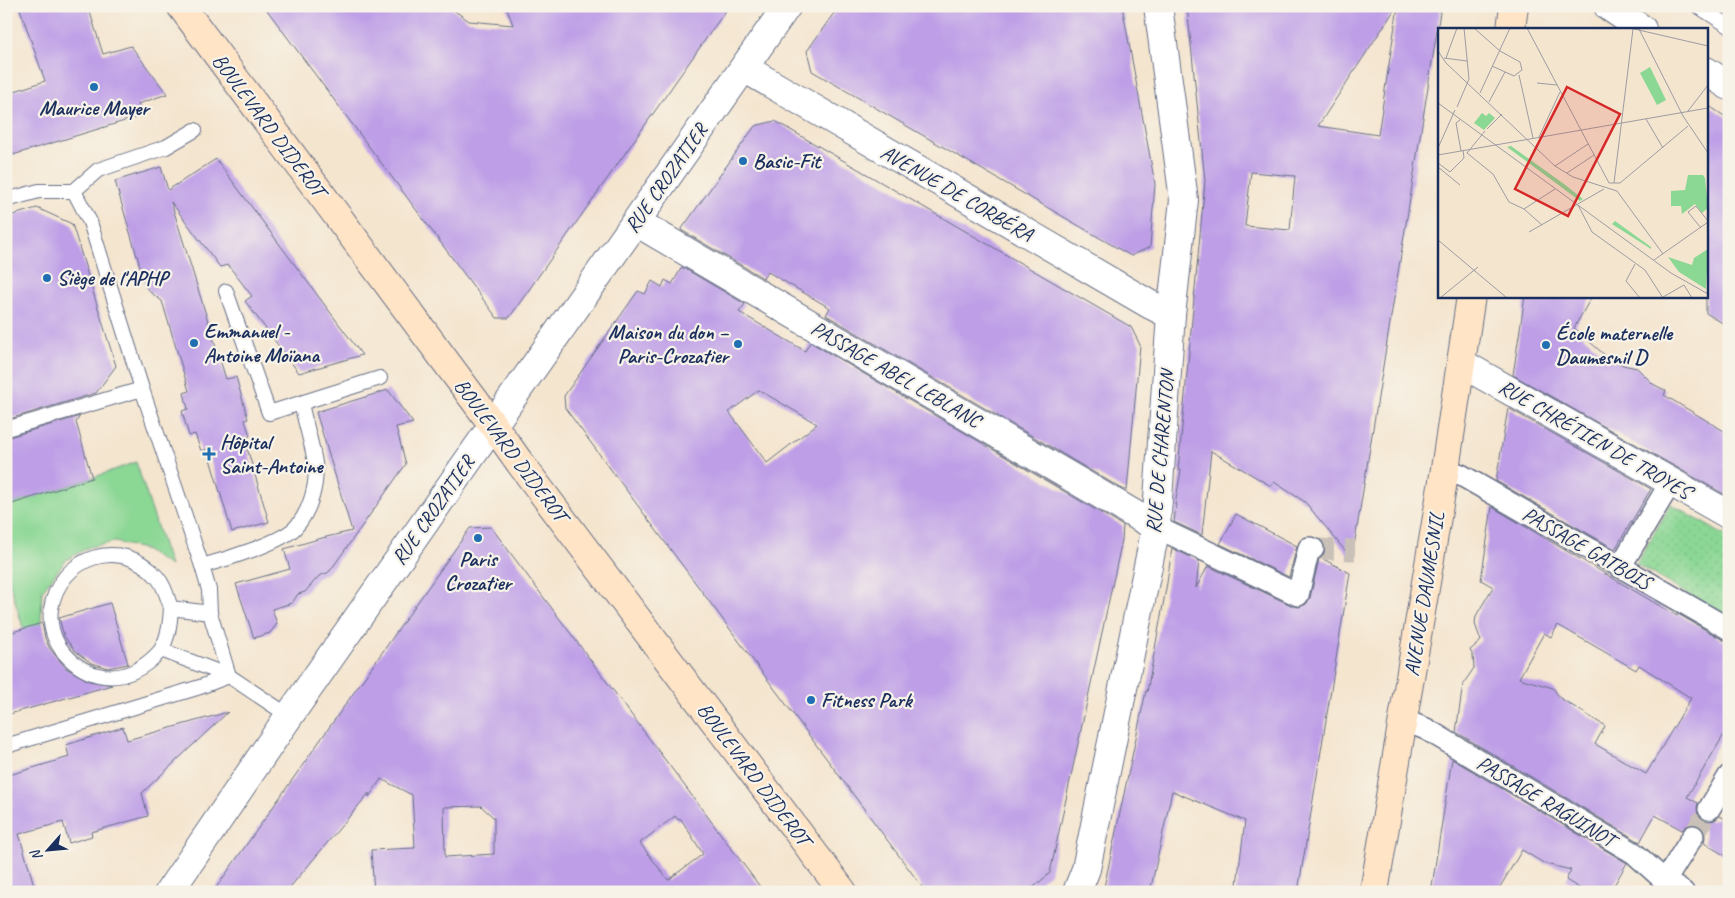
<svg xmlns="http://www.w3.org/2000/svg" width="1735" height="898" viewBox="0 0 1735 898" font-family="Caveat,sans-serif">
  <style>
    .green { fill: #8bd794; stroke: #538379 }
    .garden { fill: url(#garden-dots); stroke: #538379 }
    .building { fill: #be9fe7; fill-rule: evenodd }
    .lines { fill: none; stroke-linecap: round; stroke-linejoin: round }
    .pedestrian-tunnel { stroke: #c9c1b8; stroke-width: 21; stroke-dasharray: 21 11; stroke-linecap: butt }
    .service-casing { stroke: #676f86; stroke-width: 16 }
    .pedestrian-casing { stroke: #676f86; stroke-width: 24 }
    .minor-casing { stroke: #676f86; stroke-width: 30 }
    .tertiary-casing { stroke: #676f86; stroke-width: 30 }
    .secondary-casing { stroke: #676f86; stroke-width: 30 }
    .service { stroke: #fff; stroke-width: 14 }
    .pedestrian { stroke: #fff; stroke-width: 21 }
    .minor { stroke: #fff; stroke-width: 28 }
    .tertiary { stroke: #fff; stroke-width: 28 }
    .secondary { stroke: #ffe4c6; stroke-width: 28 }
    .poi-dot { fill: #1f6fb2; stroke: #f7f3e8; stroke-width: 2 }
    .labels { text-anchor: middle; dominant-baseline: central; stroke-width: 4.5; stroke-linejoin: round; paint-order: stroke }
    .poi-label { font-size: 21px; font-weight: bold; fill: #1b2f5e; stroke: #f7f3e8; text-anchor: start }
    .street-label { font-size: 21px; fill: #1b2f5e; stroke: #f7f3e8 }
    .inset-road { fill: none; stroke: #9d9ca2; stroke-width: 1 }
    .view { fill: #d62828; fill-opacity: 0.15; stroke: #d62828; stroke-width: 2.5 }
    .inset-edge { fill: none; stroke: #1b2f5e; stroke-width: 2.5 }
  </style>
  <defs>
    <pattern id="garden-dots" width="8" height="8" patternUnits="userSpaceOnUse" patternTransform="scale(1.25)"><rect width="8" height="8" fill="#8bd794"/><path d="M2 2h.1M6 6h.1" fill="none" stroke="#77b982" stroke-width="1.8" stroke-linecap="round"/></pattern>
  </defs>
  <rect width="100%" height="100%" fill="#f7f3e8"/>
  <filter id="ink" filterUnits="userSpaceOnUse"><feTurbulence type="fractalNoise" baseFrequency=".02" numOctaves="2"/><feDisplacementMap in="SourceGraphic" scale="10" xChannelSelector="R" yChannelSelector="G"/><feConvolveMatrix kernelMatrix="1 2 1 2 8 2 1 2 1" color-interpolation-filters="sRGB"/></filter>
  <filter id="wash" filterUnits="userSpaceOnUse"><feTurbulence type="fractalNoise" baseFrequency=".0096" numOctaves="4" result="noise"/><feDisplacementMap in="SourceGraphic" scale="20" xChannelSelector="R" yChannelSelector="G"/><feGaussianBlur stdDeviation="1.12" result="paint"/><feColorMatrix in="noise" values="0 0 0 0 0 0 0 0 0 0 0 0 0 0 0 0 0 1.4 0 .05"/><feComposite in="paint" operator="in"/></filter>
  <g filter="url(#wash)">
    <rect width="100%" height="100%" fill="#f4e5cf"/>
    <!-- green -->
    <path class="green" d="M136 462 170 566 143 549 115 542 89 547 66 560 42 591 41 623 25 635 6 570V506L92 478Z"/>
    <!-- garden -->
    <path class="garden" d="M1671 504 1729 538V619L1636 564Z"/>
    <g id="blocks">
      <!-- building -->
      <g class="building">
        <path d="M19 6H88L103 54 131 46 167 94 138 104 141 116 6 157V94L45 81Z"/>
        <path d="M264 6H448L469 21 513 25 506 6H729L509 318H497Z"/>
        <path d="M839 6H1122L1155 184 1150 247 1131 256 812 71 807 51Z"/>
        <path d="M1187 6H1397L1318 126 1378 135 1398 6H1441L1352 559 1305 502 1274 482 1271 486 1211 451 1202 535 1174 522 1176 505H1175L1181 470H1178L1205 181ZM1251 172 1295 176 1290 230 1245 226Z"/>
        <path d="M1706 104 1729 119V327L1706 313Z"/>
        <path d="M775 121 1131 327 1140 345 1127 490H1124L826 315 830 308 768 272 763 278 681 230 755 126Z"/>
        <path d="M216 159 362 355 299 373 245 301 252 296 228 265 220 267 171 202 226 379 236 377 248 419 245 420 250 436 244 438 269 522 232 532 207 449 201 451 195 434 189 436 182 411 188 409 184 393 189 391 162 301 151 293 146 287 115 181 161 167 168 190Z"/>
        <path d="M37 208 72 224 116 366 96 393 6 420V217Z"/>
        <path d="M682 267 745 304 739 312 805 351 810 342 1123 526 1122 540 1050 873 1028 892H926L565 408 564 396 638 291 645 294 652 281 662 287 665 280 672 284ZM759 390 817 424 767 463 729 412Z"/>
        <path d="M1525 296H1592L1574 328 1607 357 1623 365 1637 368 1653 384 1666 391 1664 395 1729 434V497L1513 375Z"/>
        <path d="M388 390 413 423 396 427 406 464 330 571 327 573 319 576 305 592 298 594 292 603 272 609 277 624 270 633 254 638 236 584 290 569 284 549 322 538 352 531 316 412Z"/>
        <path d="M1508 408 1651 489 1615 549 1496 481Z"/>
        <path d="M80 416 76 422 92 478 6 506V438Z"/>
        <path d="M1492 507 1677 616 1678 614 1723 640 1729 642V726L1687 797 1698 803 1697 808 1698 815 1703 820 1708 821 1715 820 1720 816 1729 821V858L1704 843 1705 837 1704 831 1699 825 1693 824 1688 825 1682 830 1655 815 1640 842 1456 732 1463 684 1474 668 1473 656 1470 650 1481 641 1475 624 1476 616 1493 587 1481 580ZM1558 625 1636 670 1639 665 1691 698 1646 774 1595 744 1605 726 1560 698 1553 688 1519 678 1544 633 1551 637Z"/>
        <path d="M1236 514 1297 546 1289 577 1220 544Z"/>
        <path d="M491 527 764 892H374L371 850 415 848 412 795 381 779 369 797V793L286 892H213L470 528ZM481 806 494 818V854L445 857 444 807ZM675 816 678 820 681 819 703 854 668 880 640 843Z"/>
        <path d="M1172 548 1199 561 1196 588 1208 566 1293 606 1299 607 1306 604 1310 598 1319 559 1321 558 1350 573 1298 892H1236L1245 821 1172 791 1150 892H1103L1146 691 1147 692 1167 583Z"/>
        <path d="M110 603 128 664 108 668 91 663 75 651 64 636 59 618Z"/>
        <path d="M42 623 45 638 50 649 66 668 89 681 112 685 6 715V634Z"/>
        <path d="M228 712 142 793 148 816 91 832 92 836 69 843 63 822 19 834 36 892H6V776L69 757 66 745 123 727 127 740Z"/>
        <path d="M1452 759 1627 863 1610 892H1585L1566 880 1571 870 1545 864 1522 850 1497 892H1431Z"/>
      </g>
    </g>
  </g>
  <g filter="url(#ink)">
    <use href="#blocks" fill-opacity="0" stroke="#676f86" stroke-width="1"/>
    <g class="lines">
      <!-- pedestrian-tunnel -->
      <g class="pedestrian-tunnel">
        <path d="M1313 549 1355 550"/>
        <path d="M1693 836 1709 809"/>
      </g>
      <!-- service casing -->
      <g class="service-casing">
        <g id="service">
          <path d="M1698 6 1729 26"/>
          <path d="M74 191 90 222 142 389 202 566 209 590 210 613 229 676"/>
          <path d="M6 200 39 191H74L98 170 166 147 195 130"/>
          <path d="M226 291 269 413 380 378"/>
          <path d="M6 429 142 389"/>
          <path d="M202 566C224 560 280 543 295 528 310 512 318 484 315 463 312 443 305 423 301 403"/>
          <path d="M210 613 171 608C167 597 165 586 157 577 121 535 59 557 51 609 49 623 53 638 61 649 70 661 82 671 98 675 123 681 145 668 161 650L229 676 289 716"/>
          <path d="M161 650C169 636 170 623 171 608"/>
          <path d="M6 746 200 687 229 676"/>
        </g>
      </g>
      <!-- pedestrian casing -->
      <g class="pedestrian-casing">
        <g id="pedestrian">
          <path d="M1445 469 1461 475 1729 629"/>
          <path d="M1156 527 1298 595 1309 548 1313 549"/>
          <path d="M1620 567 1671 482"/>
          <path d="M1403 720 1426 729 1634 853 1665 881 1683 892"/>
          <path d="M1709 809 1729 776"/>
          <path d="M1665 881 1693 836"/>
        </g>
      </g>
      <!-- minor casing -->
      <g class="minor-casing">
        <g id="minor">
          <path d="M744 68 1149 304 1171 315"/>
          <path d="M636 222 1156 527"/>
          <path d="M1461 363 1729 515"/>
          <path d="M169 892 289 716 787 6"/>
          <path d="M1077 892 1086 869 1156 527 1171 315 1184 200 1158 6"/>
        </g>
      </g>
      <!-- tertiary casing -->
      <g class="tertiary-casing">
        <g id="tertiary">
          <path d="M1608 6 1642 29"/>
          <path d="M1706 71 1729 86"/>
        </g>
      </g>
      <!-- secondary casing -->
      <g class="secondary-casing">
        <g id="secondary">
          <path d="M181 6 493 425 520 463 843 892"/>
          <path d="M1511 29 1514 6"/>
          <path d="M1374 892 1445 469 1471 296"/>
        </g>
      </g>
      <!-- service -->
      <use href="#service" class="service"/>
      <!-- pedestrian -->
      <use href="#pedestrian" class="pedestrian"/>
      <!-- minor -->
      <use href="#minor" class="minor"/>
      <!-- tertiary -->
      <use href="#tertiary" class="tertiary"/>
      <!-- secondary -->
      <use href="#secondary" class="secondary"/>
    </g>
  </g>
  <!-- markers -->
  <g class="poi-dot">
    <circle cx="94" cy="87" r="5"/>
    <circle cx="743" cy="161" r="5"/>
    <circle cx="47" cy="278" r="5"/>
    <circle cx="194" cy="343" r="5"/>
    <circle cx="738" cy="344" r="5"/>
    <circle cx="1546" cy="345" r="5"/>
    <path d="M206.5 446.5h5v5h5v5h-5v5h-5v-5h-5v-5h5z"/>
    <circle cx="478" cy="538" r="5"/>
    <circle cx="811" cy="700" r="5"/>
  </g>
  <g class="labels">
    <!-- poi labels -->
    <g class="poi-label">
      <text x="94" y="108" text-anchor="middle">Maurice Mayer</text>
      <text x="753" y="161">Basic-Fit</text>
      <text x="57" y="278">Siège de l'APHP</text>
      <text x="204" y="331">Emmanuel -<tspan x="204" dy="24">Antoine Moïana</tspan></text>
      <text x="728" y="332" text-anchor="end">Maison du don –<tspan x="728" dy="24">Paris-Crozatier</tspan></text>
      <text x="1556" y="333">École maternelle<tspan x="1556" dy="24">Daumesnil D</tspan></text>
      <text x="220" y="442">Hôpital<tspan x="220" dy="24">Saint-Antoine</tspan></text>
      <text x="478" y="559" text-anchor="middle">Paris<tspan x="478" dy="24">Crozatier</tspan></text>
      <text x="821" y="700">Fitness Park</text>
    </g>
    <!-- street labels -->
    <g class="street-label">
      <text transform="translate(269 125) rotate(53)">BOULEVARD DIDEROT</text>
      <text transform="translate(666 178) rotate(-55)">RUE CROZATIER</text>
      <text transform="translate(957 193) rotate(30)">AVENUE DE CORBÉRA</text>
      <text transform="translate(896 374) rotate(30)">PASSAGE ABEL LEBLANC</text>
      <text transform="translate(1595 439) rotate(30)">RUE CHRÉTIEN DE TROYES</text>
      <text transform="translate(511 450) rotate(53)">BOULEVARD DIDEROT</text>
      <text transform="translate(1160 452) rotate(-85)">RUE DE CHARENTON</text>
      <text transform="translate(433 510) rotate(-55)">RUE CROZATIER</text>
      <text transform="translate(1587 548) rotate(30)">PASSAGE GATBOIS</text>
      <text transform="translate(1424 594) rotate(-81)">AVENUE DAUMESNIL</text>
      <text transform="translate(754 774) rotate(53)">BOULEVARD DIDEROT</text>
      <text transform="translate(1546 801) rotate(31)">PASSAGE RAGUINOT</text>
    </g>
  </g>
  <!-- overview -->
  <g transform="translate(1438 28)">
    <rect width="270" height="270" fill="#f4e5cf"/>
    <path d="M212 39 228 72 219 77 202 45ZM44 85 48 88 51 85 57 90 46 102 36 95ZM73 118 126 156 145 171 142 173 69 119ZM250 147H265L267 150 270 180 264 185 257 176 244 186 243 178H233V163L247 162ZM177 193 213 219V221L174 196ZM270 221 268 261 241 244 230 229 254 237 256 230Z" fill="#8bd794"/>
    <path class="inset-road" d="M36 0 62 23 82 34 84 42 76 48 54 38M89 0 171 155H182L250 98M192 0 270 18M201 1 245 88 270 125M0 23 8 35 117 138 135 149 179 163 225 226M6 30 29 33M8 30 19 0M81 47 95 110M99 55 119 57M42 65 72 0M51 74 67 44M0 75 233 245 270 266M19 79 31 51 26 0M250 83 270 57M208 91 225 120M22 92 18 95 23 123M49 101 64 86M47 103 29 125 55 146 71 174 86 181 104 197M101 109 122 64M0 120 17 82M0 127 270 80M0 135 12 144 26 130 25 122M117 138 150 116M0 139 22 157M129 145 156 127M176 155 195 1M140 177 154 204 207 242 225 270M86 181 117 161M263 200 250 184 258 178 270 193M91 204 166 161M0 212 69 270M216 232 270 194M197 236 188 253 202 270M246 257 254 270M225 269 246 257M2 270 40 239"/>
    <path class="view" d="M129 59 182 86 130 188 77 161Z"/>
    <rect width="270" height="270" class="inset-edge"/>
  </g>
  <!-- margin -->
  <rect width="1735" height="898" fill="none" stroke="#f7f3e8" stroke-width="25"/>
  <!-- north arrow -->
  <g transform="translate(48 850) rotate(243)" stroke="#f7f3e8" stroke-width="4" paint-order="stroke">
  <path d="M0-4L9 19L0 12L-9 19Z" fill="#1b2f5e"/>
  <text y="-8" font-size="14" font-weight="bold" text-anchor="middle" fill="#1b2f5e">N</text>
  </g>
</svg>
